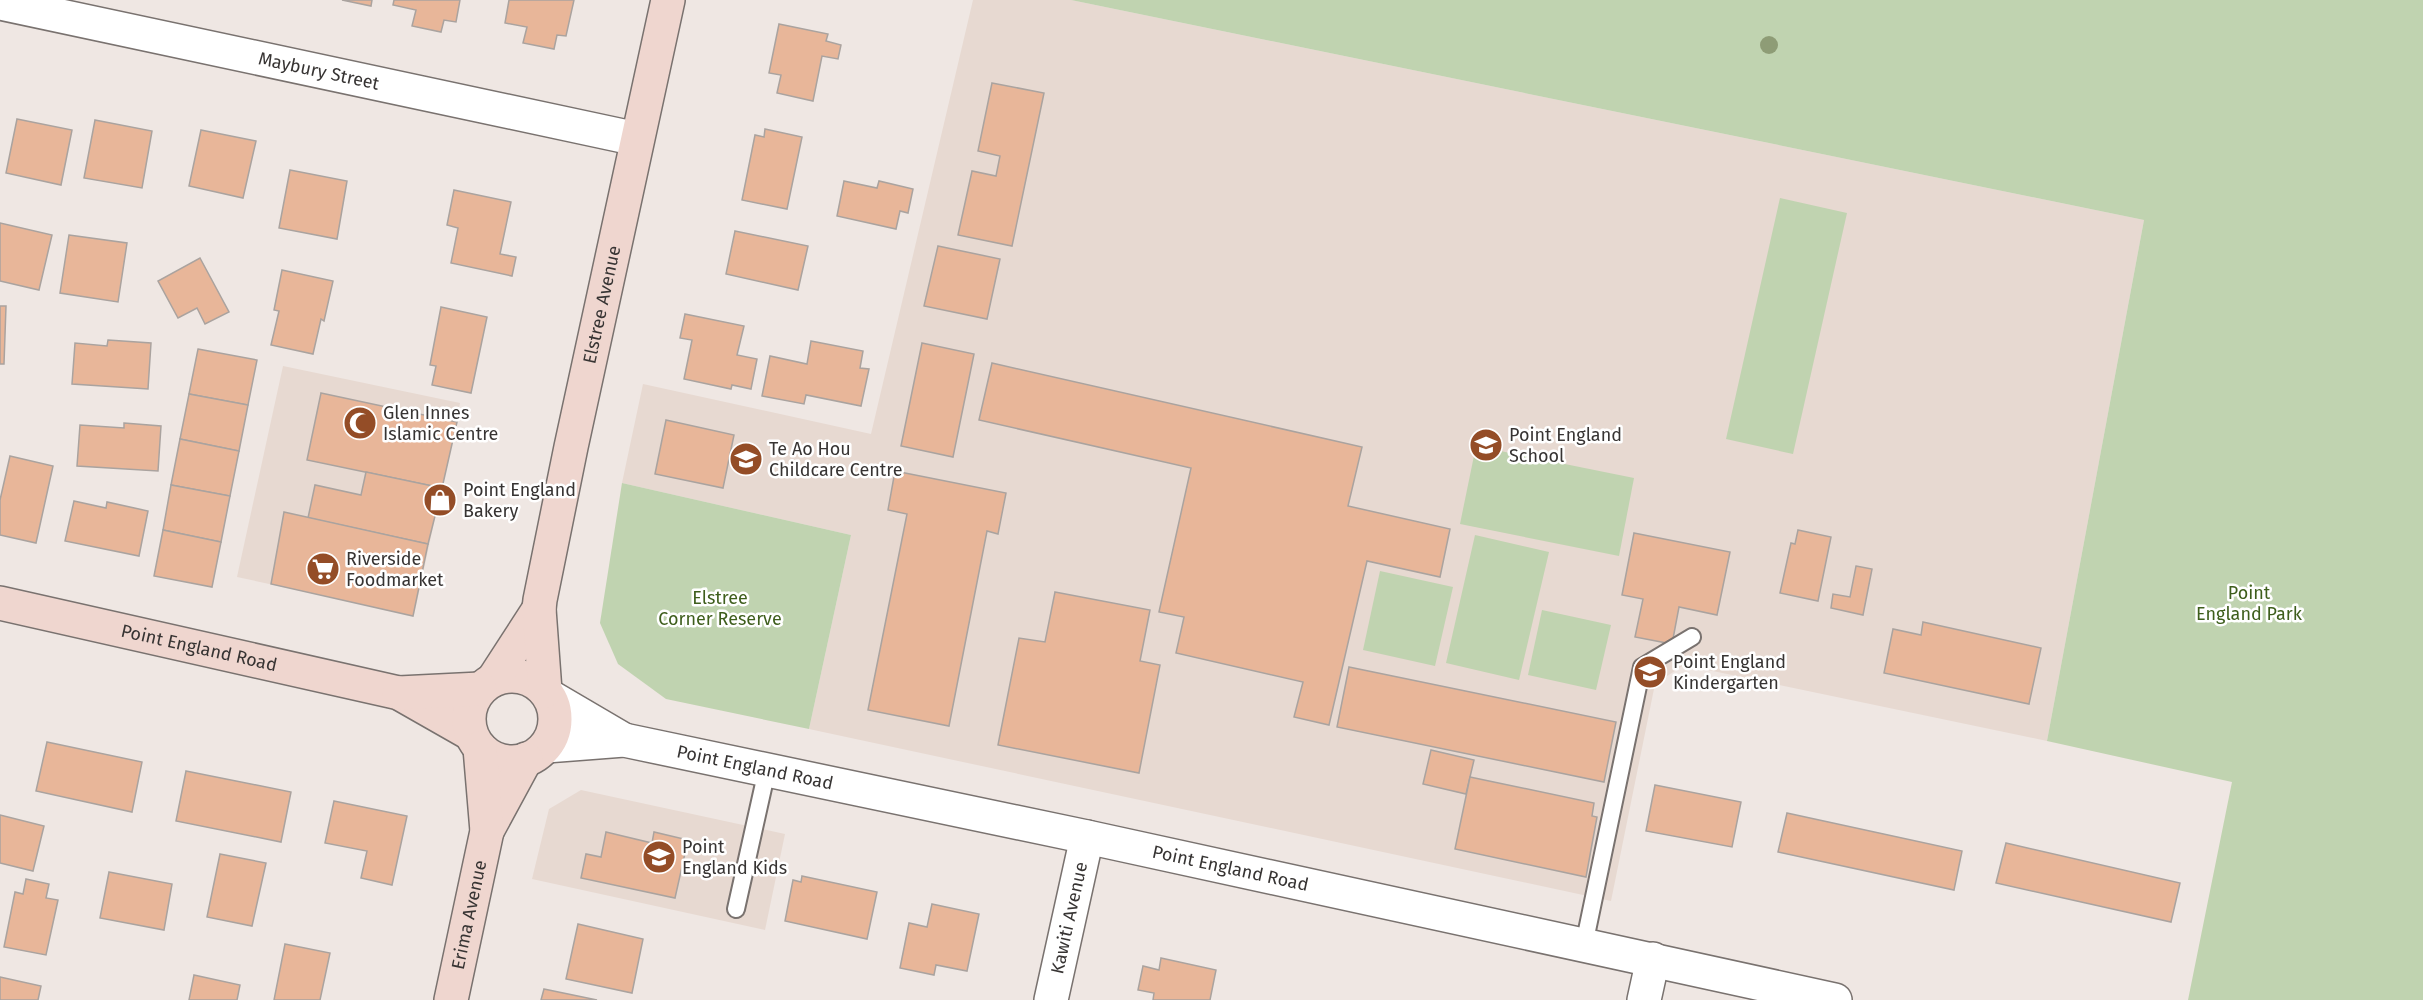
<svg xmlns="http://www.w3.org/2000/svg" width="2423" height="1000" viewBox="0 0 2423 1000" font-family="'Fira Sans',sans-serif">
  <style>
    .built { fill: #e7d9d1 }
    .green { fill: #c0d3b0 }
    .building { fill: #e8b699; stroke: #aaa39f; stroke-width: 1.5 }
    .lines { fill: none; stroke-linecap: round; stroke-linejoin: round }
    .lane-casing { stroke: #79726f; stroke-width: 20 }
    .street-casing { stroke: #79726f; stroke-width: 36 }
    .secondary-casing { stroke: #79726f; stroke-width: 36 }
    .lane { stroke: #fff; stroke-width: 16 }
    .street { stroke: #fff; stroke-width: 33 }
    .secondary { stroke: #efd6cf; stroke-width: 33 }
    .tree { fill: #8e9c76 }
    .labels { text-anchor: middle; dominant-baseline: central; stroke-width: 5; stroke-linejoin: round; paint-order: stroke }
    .street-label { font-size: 18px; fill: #373433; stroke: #fff }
    .poi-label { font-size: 18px; fill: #373433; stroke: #fff; text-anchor: start }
    .park-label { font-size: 18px; fill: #3e5e1c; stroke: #fff }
  </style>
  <rect width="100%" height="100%" fill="#efe7e3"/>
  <!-- built -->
  <g class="built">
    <path d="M973 0H1071L2144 220 2047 741 1684 665 1655 684 1611 901 809 729 851 535 622 483 643 384 871 434Z"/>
    <path d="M283 366 460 403 414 615 237 577Z"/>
    <path d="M581 790 785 834 765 930 532 879 549 809Z"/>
  </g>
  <!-- green -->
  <g class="green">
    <path d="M1071 0H2423V1000H2188L2232 782 2047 741 2144 220Z"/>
    <path d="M1780 198 1847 213 1793 454 1726 439Z"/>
    <path d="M1476 446 1634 478 1619 556 1460 524Z"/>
    <path d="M622 483 851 535 809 729 666 699 618 664 600 623Z"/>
    <path d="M1475 535 1549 552 1519 680 1446 663Z"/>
    <path d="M1380 571 1453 587 1435 666 1363 650Z"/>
    <path d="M1542 610 1611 625 1596 690 1528 675Z"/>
  </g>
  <!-- building -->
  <g class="building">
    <path d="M342 0H372L371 6Z"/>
    <path d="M394 0H460L456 22 444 20 441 32 412 26 416 10 393 5Z"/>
    <path d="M509 0H574L566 36 557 35 554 49 523 43 527 27 505 23Z"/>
    <path d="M779 24 828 34 826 41 841 45 838 59 822 56 813 101 777 93 781 75 769 73Z"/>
    <path d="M992 83 1044 93 1012 246 958 235 972 171 996 176 1000 156 978 151Z"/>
    <path d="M17 119 72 130 61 185 6 173Z"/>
    <path d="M95 120 152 131 142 188 84 178Z"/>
    <path d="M765 129 802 137 787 209 742 200 755 135 764 137Z"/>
    <path d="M201 130 256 141 243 198 189 186Z"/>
    <path d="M290 170 347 181 337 239 279 228Z"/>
    <path d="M844 181 877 188 879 181 913 189 908 213 900 211 896 229 837 216Z"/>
    <path d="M454 190 511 202 500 254 516 257 512 276 451 263 458 228 447 225Z"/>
    <path d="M0 223 52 235 39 290 0 281Z"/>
    <path d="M735 231 808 246 798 290 726 274Z"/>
    <path d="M69 235 127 243 118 302 60 293Z"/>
    <path d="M938 246 1000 259 987 319 924 306Z"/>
    <path d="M200 258 229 312 205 324 197 308 178 318 158 281Z"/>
    <path d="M282 270 333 281 324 321 321 319 313 354 271 345 279 311 274 310Z"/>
    <path d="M0 306H6L4 364H0Z"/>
    <path d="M441 307 487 317 471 393 432 385 436 366 430 365Z"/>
    <path d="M685 314 744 326 737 355 757 359 751 389 732 385 731 389 684 379 692 340 680 338Z"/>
    <path d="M108 340 151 343 148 389 72 384 75 343 107 346Z"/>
    <path d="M811 341 863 351 860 368 869 369 861 406 806 395 804 404 762 396 770 356 807 364Z"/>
    <path d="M922 343 974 354 953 457 901 446Z"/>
    <path d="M198 349 257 360 248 405 189 394Z"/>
    <path d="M992 363 1362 447 1348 506 1450 529 1440 577 1367 561 1329 725 1294 717 1303 682 1176 653 1184 617 1159 612 1191 468 979 420Z"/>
    <path d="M321 393 457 422 442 488 307 460Z"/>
    <path d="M189 394 248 405 239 451 180 439Z"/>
    <path d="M666 420 734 435 723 488 655 474Z"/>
    <path d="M124 423 161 426 158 471 77 466 80 425 124 428Z"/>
    <path d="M180 439 239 451 230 496 171 485Z"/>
    <path d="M10 456 53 466 36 543 0 535V500Z"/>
    <path d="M895 471 1006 493 998 534 987 531 949 726 868 710 907 514 888 510Z"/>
    <path d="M366 472 442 488 428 544 308 518 315 485 361 495Z"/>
    <path d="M171 485 230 496 221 542 163 530Z"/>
    <path d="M74 501 106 508 107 502 148 511 139 556 65 541Z"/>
    <path d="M284 512 428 544 413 616 271 584Z"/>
    <path d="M163 530 221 542 212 587 154 576Z"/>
    <path d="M1798 530 1831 537 1818 601 1780 593 1791 543 1795 544Z"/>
    <path d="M1634 533 1730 552 1717 615 1679 607 1672 644 1635 637 1643 599 1622 595Z"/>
    <path d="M1856 566 1872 569 1863 615 1831 608 1833 594 1850 597Z"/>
    <path d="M1055 592 1150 610 1140 661 1160 665 1139 773 998 745 1019 638 1045 642Z"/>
    <path d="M1923 622 2041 648 2029 704 1884 673 1893 629 1921 635Z"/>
    <path d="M1349 667 1616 722 1604 782 1337 727Z"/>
    <path d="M47 742 142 762 132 812 36 791Z"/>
    <path d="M1431 750 1474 760 1466 794 1423 784Z"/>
    <path d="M186 771 291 792 281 842 176 821Z"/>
    <path d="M1470 777 1594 803 1592 816 1597 817 1586 877 1455 849Z"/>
    <path d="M1655 785 1741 802 1732 847 1646 831Z"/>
    <path d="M334 801 407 816 392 885 361 878 367 851 325 843Z"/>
    <path d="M1787 813 1962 851 1954 890 1778 852Z"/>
    <path d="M0 815 44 826 33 871 0 863Z"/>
    <path d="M606 832 652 843 654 832 688 840 675 898 581 878 586 854 601 857Z"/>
    <path d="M2006 843 2180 883 2171 922 1996 883Z"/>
    <path d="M220 854 266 863 252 926 207 917Z"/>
    <path d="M109 872 172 884 164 930 100 918Z"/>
    <path d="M802 876 877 892 867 939 785 921 793 880 801 882Z"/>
    <path d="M26 879 49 884 46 898 58 900 46 955 4 947 15 892 23 894Z"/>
    <path d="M932 904 979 914 967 971 936 965 934 975 900 968 909 923 927 927Z"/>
    <path d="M578 924 643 939 632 993 566 979Z"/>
    <path d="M285 944 330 953 320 1000H274Z"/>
    <path d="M1161 958 1216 970 1210 1000H1153L1154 993 1138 990 1143 966 1159 970Z"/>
    <path d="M194 975 240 985 237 1000H189Z"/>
    <path d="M0 977 41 986 38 1000H0Z"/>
    <path d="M544 989 597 1000H541Z"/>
  </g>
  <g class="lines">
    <!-- lane casing -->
    <g class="lane-casing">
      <g id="lane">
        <path d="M736 909 767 770"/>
        <path d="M1584 945 1642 667 1692 637"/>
      </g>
    </g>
    <!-- street casing -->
    <g class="street-casing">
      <g id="street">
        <path id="s1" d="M0 3 637 139"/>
        <path d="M549 696 624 740"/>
        <path id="s2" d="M546 746 624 740 1087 837 1835 1000"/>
        <path id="s3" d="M1051 1000 1087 837"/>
        <path d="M1644 1000 1653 959"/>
      </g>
    </g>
    <!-- secondary casing -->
    <g class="secondary-casing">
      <g id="secondary">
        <path id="s4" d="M0 603 399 693 471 734"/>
        <circle cx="512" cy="719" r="43"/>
        <path d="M493 680 539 609"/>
        <path id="s5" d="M545 691 539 609 540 600 571 447 668 0"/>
        <path d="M399 693 480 689"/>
        <path d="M487 831 526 759"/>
        <path id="s6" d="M451 1000 487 831 480 748"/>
      </g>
    </g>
    <!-- lane -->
    <use href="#lane" class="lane"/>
    <!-- street -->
    <use href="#street" class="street"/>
    <!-- secondary -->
    <use href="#secondary" class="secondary"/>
  </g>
  <!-- trees -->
  <circle class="tree" cx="1769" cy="45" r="9"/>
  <!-- icons -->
  <defs>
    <g id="mosque-disc" transform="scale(1.725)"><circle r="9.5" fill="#944d27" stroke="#fff"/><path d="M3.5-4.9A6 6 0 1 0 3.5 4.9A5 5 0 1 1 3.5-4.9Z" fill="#fff"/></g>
    <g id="school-disc" transform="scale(1.725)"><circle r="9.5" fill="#944d27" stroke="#fff"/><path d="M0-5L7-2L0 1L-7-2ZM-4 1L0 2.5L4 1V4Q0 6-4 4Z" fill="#fff"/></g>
    <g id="shop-disc" transform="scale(1.725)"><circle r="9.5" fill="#944d27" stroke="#fff"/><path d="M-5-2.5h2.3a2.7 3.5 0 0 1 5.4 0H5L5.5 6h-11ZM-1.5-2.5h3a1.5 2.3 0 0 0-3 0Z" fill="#fff"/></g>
    <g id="supermarket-disc" transform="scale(1.725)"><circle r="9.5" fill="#944d27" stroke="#fff"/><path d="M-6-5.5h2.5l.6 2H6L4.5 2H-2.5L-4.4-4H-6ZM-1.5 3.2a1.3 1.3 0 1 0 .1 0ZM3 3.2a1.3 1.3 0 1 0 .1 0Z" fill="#fff"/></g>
  </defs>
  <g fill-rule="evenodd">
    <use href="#mosque-disc" x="360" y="423"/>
    <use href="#school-disc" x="1486" y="445"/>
    <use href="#school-disc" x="746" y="459"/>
    <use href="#shop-disc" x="440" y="500"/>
    <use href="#supermarket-disc" x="323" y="569"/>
    <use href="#school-disc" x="1650" y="672"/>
    <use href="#school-disc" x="659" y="857"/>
  </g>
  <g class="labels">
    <!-- street labels -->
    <g class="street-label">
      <text stroke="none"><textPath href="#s1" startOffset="326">Maybury Street</textPath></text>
      <text stroke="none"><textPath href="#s5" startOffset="393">Elstree Avenue</textPath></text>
      <text stroke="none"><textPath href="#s4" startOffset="204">Point England Road</textPath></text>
      <text stroke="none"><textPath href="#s2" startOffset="212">Point England Road</textPath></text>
      <text stroke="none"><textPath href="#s2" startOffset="698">Point England Road</textPath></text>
      <text stroke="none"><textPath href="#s6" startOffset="87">Erima Avenue</textPath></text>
      <text stroke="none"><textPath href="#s3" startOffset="84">Kawiti Avenue</textPath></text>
    </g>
    <!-- poi labels -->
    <g class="poi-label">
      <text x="383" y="413">Glen Innes<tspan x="383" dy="21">Islamic Centre</tspan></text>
      <text x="1509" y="435">Point England<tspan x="1509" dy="21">School</tspan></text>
      <text x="769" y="449">Te Ao Hou<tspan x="769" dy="21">Childcare Centre</tspan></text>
      <text x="463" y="490">Point England<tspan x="463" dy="21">Bakery</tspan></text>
      <text x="346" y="559">Riverside<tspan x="346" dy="21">Foodmarket</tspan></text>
      <text x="1673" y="662">Point England<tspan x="1673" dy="21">Kindergarten</tspan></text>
      <text x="682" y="847">Point<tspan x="682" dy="21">England Kids</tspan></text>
    </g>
    <!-- park labels -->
    <g class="park-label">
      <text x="2249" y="593">Point<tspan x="2249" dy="21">England Park</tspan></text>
      <text x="720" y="598">Elstree<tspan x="720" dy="21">Corner Reserve</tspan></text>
    </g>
  </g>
</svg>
